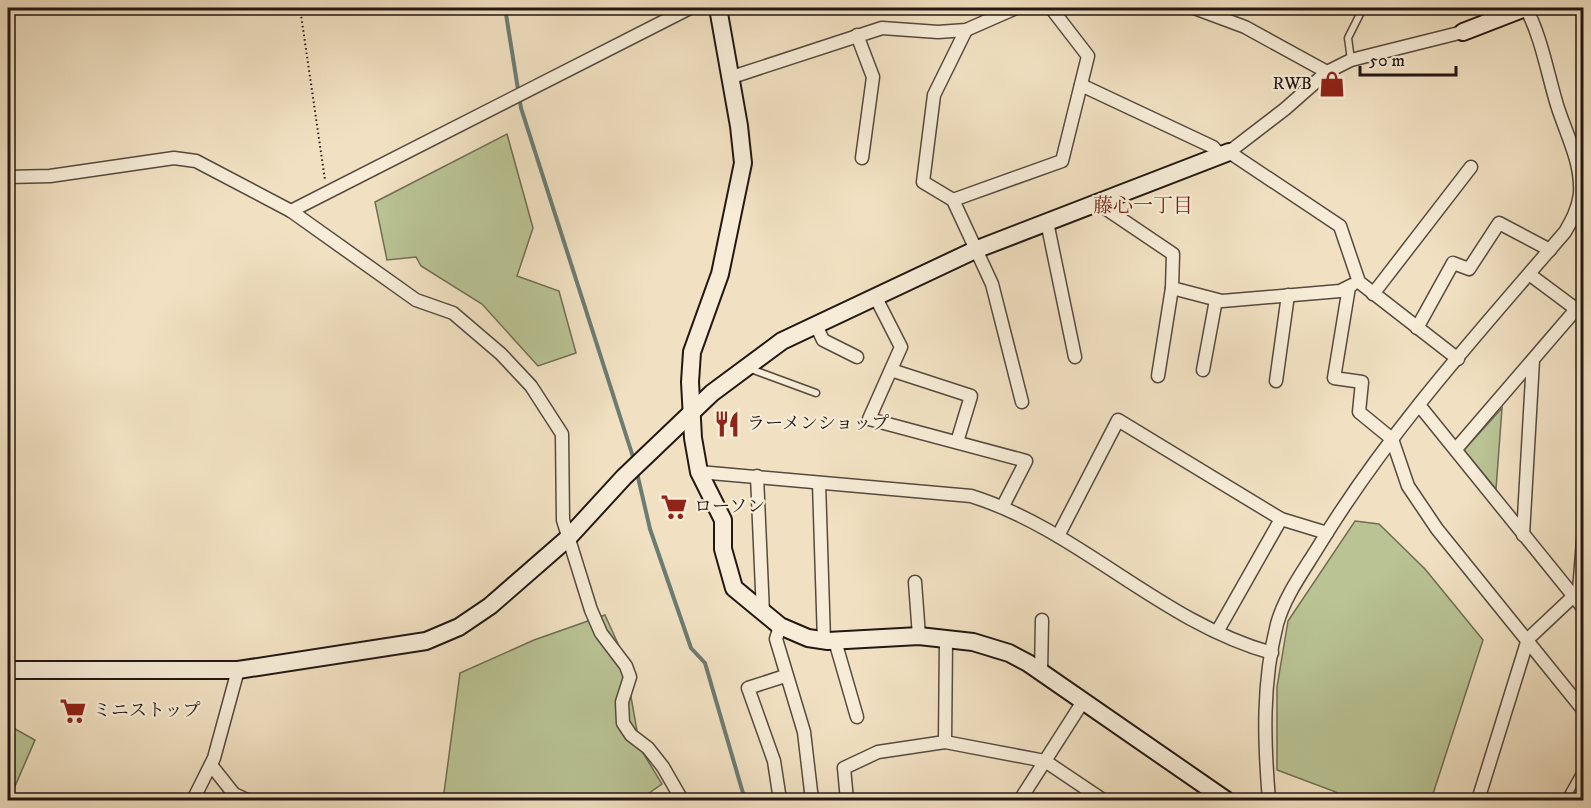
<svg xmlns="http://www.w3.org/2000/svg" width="1591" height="808" viewBox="0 0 1591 808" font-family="'IM FELL DW Pica','Noto Serif JP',serif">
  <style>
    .green { fill: #b9c394; stroke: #6e6e54; stroke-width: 1.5 }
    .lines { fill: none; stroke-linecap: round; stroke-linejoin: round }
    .stream { stroke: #6b7c73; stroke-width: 4 }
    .lane-casing { stroke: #564a3f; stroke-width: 9 }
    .street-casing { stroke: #564a3f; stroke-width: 15 }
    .secondary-casing { stroke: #231813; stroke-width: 20 }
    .path { stroke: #231813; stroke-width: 2; stroke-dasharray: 1.5 3; stroke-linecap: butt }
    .lane { stroke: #f6ecd7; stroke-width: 6 }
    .street { stroke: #f6ecd7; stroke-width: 12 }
    .secondary { stroke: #f6ecd7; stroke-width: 16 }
    .labels { text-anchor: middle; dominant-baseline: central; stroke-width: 4.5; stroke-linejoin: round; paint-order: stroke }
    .poi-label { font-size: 18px; fill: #231813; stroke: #f6ecd7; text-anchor: start }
    .neighbourhood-label { font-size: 20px; fill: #7a1f14; stroke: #f6ecd7 }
  </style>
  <rect width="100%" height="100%" fill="#f1e1c2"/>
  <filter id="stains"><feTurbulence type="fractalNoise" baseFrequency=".00333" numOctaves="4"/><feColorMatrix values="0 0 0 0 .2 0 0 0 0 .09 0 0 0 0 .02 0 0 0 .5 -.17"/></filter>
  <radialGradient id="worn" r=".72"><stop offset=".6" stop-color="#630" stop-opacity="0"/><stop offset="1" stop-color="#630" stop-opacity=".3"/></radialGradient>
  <!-- green -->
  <g class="green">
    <path d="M507 134 533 228 517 276 559 291 576 353 538 366 482 304 421 266 416 257 387 260 375 202Z"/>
    <path d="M1502 408 1496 489 1464 450Z"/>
    <path d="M1355 521 1379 524 1425 569 1483 640 1431 800H1340L1336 792 1277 770V687L1288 621Z"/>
    <path d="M605 615 624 657 640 748 662 784 639 800H545L538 794 528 800H443L460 673 534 640Z"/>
    <path d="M8 725 35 740 9 800H8Z"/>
  </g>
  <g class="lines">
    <!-- stream -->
    <g class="stream">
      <path d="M505 8 521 108 634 460"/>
      <path d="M637 473 650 529 691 648 705 663 745 800"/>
    </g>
    <!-- lane casing -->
    <g class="lane-casing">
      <g id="lane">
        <path d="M1351 60 1348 38 1363 8"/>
        <path d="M748 368 816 393"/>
        <path d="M1565 800 1584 766"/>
      </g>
    </g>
    <!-- street casing -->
    <g class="street-casing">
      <g id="street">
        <path d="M1194 8 1245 27 1327 72"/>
        <path d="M966 30 934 95 923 182 953 200 992 284 1022 402"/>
        <path d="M857 35 873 77 862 158"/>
        <path d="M729 78 882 28 938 32 966 30 1016 8"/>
        <path d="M1081 85 1213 147 1220 155"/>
        <path d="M8 177 50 176 174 158 196 161 291 211 416 300 453 313 501 354 531 386 562 434 563 520 591 610 601 633 626 666 630 677 622 702 623 723 631 735 648 748 663 767 682 800"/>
        <path d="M953 200 1062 161 1088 56 1051 8"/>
        <path d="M1096 202 1173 254 1172 288 1222 301 1340 291 1352 285"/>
        <path d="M291 211 690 8"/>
        <path d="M1047 222 1075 357"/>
        <path d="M1529 274 1576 309"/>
        <path d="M1349 287 1334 378 1362 382 1359 412 1392 439 1408 486 1437 529 1584 711"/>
        <path d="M1373 294 1471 167"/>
        <path d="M876 298 901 347 869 419 1026 461 1003 506"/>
        <path d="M816 325 823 340 857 357"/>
        <path d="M1417 328 1453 263 1469 269 1499 223 1550 250"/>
        <path d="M1458 359 1359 282 1340 226 1229 152 1285 109 1327 72 1351 60 1463 32"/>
        <path d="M891 370 971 396 957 442"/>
        <path d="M1203 370 1216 300"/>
        <path d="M1158 376 1172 288"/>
        <path d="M1276 381 1288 295"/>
        <path d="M1419 405 1584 609"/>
        <path d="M1456 449 1584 300"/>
        <path d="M699 472 971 496C1080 530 1160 622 1272 653"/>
        <path d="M757 476 763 613"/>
        <path d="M819 483 824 641"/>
        <path d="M1523 535 1533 360"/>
        <path d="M1058 536 1118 420 1281 519 1327 533"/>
        <path d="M915 582 919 636"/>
        <path d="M780 626 776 639 804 732 812 800"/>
        <path d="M1217 632 1281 519"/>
        <path d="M835 641 857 717"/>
        <path d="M1041 673 1042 620"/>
        <path d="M945 742 946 639"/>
        <path d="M211 765 234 794 247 800"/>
        <path d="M193 800 214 758 238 670"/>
        <path d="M780 800 774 761 748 688 785 676"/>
        <path d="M847 800 844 768 878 752 945 742 1045 761 1103 800"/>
        <path d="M1020 800 1082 703"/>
        <path d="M1269 800C1264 741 1262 683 1277 624 1285 595 1305 569 1320 544 1389 431 1479 332 1565 232 1572 220 1578 209 1580 194 1582 162 1566 134 1557 105 1547 72 1542 39 1526 8"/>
        <path d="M1478 800 1528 639 1579 591 1584 528"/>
      </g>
    </g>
    <!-- secondary casing -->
    <g class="secondary-casing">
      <g id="secondary">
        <path d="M718 8 739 126 743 163 720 274 692 352 690 382 693 438 699 472 723 520V549L734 588 780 626 808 638 828 641 919 636 973 642 1009 653 1028 663 1226 800"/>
        <path d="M1463 32 1525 8"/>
        <path d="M8 670H238L426 641 459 627 490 606 568 538 624 477 712 393 782 341 975 250 1229 152"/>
      </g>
    </g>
    <!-- path -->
    <path class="path" d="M300 8 325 180"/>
    <!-- lane -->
    <use href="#lane" class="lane"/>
    <!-- street -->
    <use href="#street" class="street"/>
    <!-- secondary -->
    <use href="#secondary" class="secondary"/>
  </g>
  <!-- icons -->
  <defs>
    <g id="shop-bare" transform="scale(2.07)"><path d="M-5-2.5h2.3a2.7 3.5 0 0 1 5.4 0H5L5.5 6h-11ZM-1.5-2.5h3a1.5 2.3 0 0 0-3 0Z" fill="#8f2418" stroke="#f6ecd7" stroke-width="2.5" paint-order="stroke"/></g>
    <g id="restaurant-bare" transform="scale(2.07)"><path d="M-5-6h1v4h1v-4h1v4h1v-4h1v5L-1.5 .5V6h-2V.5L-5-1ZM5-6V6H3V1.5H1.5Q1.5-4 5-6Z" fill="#8f2418" stroke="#f6ecd7" stroke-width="2.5" paint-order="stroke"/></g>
    <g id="supermarket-bare" transform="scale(2.07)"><path d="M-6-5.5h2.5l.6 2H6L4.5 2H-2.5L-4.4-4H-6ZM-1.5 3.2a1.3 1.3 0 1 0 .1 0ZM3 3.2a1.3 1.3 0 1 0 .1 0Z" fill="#8f2418" stroke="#f6ecd7" stroke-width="2.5" paint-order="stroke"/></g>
  </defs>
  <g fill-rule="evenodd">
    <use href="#shop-bare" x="1332" y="84"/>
    <use href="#restaurant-bare" x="727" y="424"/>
    <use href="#supermarket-bare" x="674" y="507"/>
    <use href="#supermarket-bare" x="73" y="711"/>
  </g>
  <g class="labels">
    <!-- poi labels -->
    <g class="poi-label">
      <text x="1312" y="84" text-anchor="end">RWB</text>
      <text x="747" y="424">ラーメンショップ</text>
      <text x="694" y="507">ローソン</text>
      <text x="93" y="711">ミニストップ</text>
    </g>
    <!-- neighbourhood labels -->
    <g class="neighbourhood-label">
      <text x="1143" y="206">藤心一丁目</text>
    </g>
  </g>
  <!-- margin -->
  <rect width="1591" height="808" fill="none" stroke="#f1e1c2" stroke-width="30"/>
  <rect x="9" y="9" width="1573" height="790" fill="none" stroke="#231813" stroke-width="3"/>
  <rect x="15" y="15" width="1561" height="778" fill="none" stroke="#231813" stroke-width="1.5"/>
  <!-- scale -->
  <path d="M1360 66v9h96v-9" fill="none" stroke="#231813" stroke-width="3"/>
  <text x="1369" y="66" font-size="18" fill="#231813" stroke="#f6ecd7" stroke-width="4.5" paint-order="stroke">50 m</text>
  <rect width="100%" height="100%" filter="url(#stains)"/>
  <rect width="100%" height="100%" fill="url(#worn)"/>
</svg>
